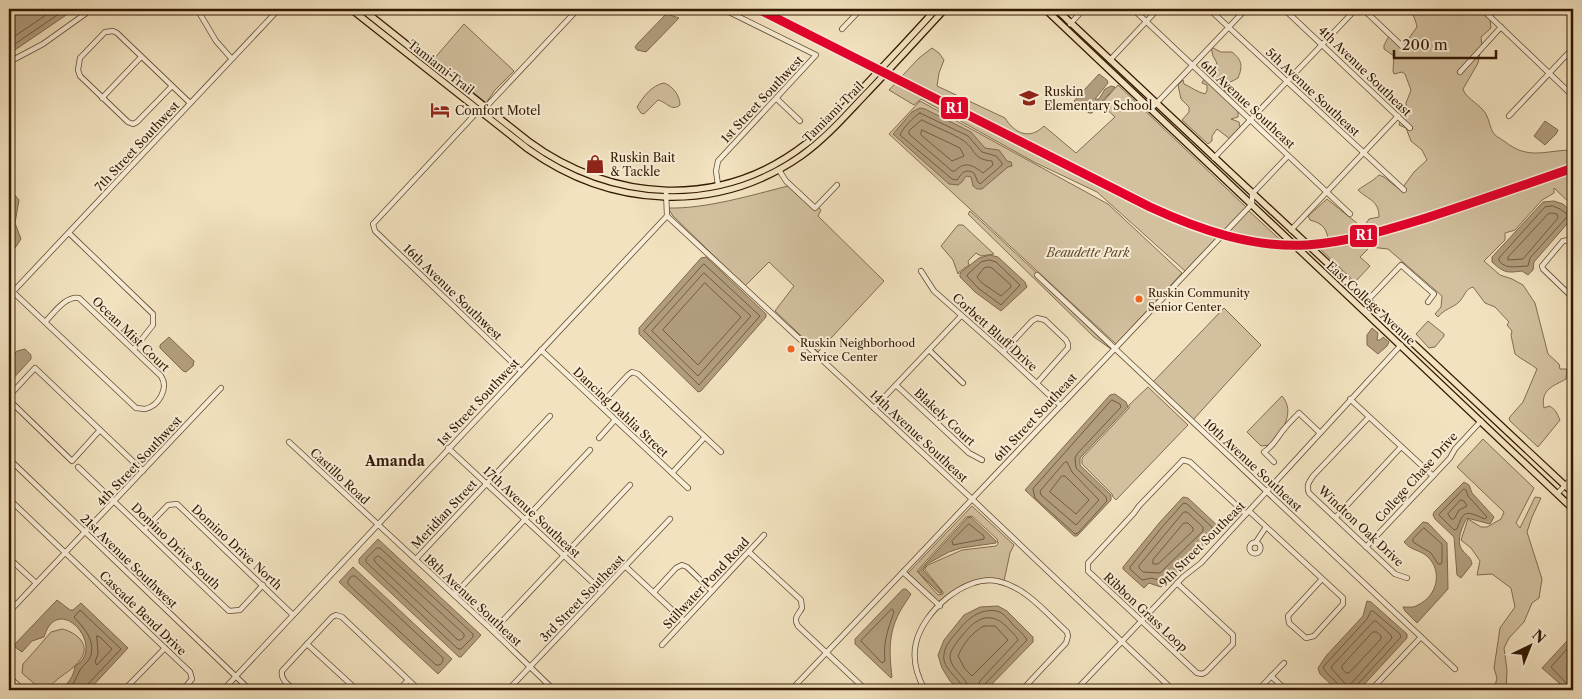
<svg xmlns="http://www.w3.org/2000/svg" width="1582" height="699" viewBox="0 0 1582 699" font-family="'Libre Caslon Text',serif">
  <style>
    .green { fill: #d2c09f; stroke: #826c50; fill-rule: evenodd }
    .water { fill: #b19d7e; stroke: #7f684c }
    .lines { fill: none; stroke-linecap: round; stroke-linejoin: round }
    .shore { stroke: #725a40; stroke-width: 1 }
    .minor-casing { stroke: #634a30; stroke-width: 6 }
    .major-casing { stroke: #331801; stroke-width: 8 }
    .minor { stroke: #f7ecd5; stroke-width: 4.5 }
    .major { stroke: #f2e2bf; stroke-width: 5.5 }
    .rail-1-casing { stroke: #f7ecd5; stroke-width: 12 }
    .rail-1 { stroke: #e4002b; stroke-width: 9 }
    .bus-dot { fill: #f26522; stroke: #f7ecd5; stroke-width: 2 }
    .labels { text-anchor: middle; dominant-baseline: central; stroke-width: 4; stroke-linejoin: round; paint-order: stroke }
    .bus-label { font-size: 11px; fill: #331801; stroke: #f7ecd5; text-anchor: start }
    .street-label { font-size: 12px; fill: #331801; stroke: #f7ecd5 }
    .poi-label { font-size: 12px; fill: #331801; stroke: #f7ecd5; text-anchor: start }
    .park-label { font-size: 12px; font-style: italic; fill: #634a30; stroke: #f7ecd5 }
    .neighbourhood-label { font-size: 14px; font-weight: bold; fill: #331801; stroke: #f7ecd5 }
    .line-badge { stroke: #f7ecd5; stroke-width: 2 }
    .badge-label { font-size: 14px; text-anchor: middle; font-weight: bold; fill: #fff }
  </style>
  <rect width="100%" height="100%" fill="#f2e2bf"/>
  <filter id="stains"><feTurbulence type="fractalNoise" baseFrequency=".004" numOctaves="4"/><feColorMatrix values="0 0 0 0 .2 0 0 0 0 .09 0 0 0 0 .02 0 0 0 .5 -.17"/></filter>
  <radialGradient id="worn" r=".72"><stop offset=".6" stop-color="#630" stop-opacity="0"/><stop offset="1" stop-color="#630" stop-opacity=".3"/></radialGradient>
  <!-- green -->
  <g class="green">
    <path d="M1413 9H1479L1490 20 1491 28 1481 37 1482 46 1458 72 1460 75 1480 53 1478 63 1463 89C1465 97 1477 103 1483 110 1490 118 1489 127 1494 134 1497 137 1501 139 1504 141 1529 161 1545 150 1573 150V163L1373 231 1328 238C1326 227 1321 223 1310 220L1308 216 1327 199 1363 228 1369 219 1379 217C1379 200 1368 200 1358 190 1364 185 1372 182 1379 175L1384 177 1404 193 1406 190 1403 187 1414 172 1427 160 1422 150 1411 141 1406 128 1399 125 1400 122 1409 130 1412 128 1403 119 1407 111 1406 103 1411 90 1405 74 1402 72 1394 74 1393 71 1394 56 1384 49V45L1389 36 1402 49 1405 47 1404 45 1417 27C1416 20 1412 16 1413 9Z"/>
    <path d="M464 24 514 71 495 90 486 103 433 60Z"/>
    <path d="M1211 47 1221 52H1232C1242 60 1243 66 1238 78L1225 85 1224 90 1237 102 1238 106 1206 75 1217 63 1213 56Z"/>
    <path d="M932 48 939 53 944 60 939 73 937 86 1005 118C1015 134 1030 140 1044 126L1076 153 1115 117 1101 104 1118 85 1246 207 1185 271 1097 192 1034 162 921 99 914 105 889 90 919 58Z"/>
    <path d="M1204 79 1238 111V117L1231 119 1239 122 1240 127 1230 139 1217 129 1212 136V141L1208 144 1182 120 1189 112V107L1181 99 1178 85 1183 80 1184 84C1191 87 1197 92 1205 94L1207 91V85L1202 83Z"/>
    <path d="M664 83C673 86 680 96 680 105 671 112 667 102 658 100L644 114 641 113 637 107C643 97 652 85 664 83Z"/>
    <path d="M920 101 1108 204 1182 273 1116 344 889 134Z"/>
    <path d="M1573 174V206L1554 188V193L1542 200 1515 230 1505 233V240L1484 261 1500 275 1512 279 1523 285 1535 303 1548 354 1559 364 1560 369H1567L1566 379C1554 386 1540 389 1544 408L1549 406C1556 409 1557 414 1560 420L1538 447 1510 421 1509 418 1523 402 1537 369C1530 363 1522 360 1515 354L1511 335 1512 331 1507 325 1509 322 1495 307 1485 303 1473 287C1465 289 1465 296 1459 302 1453 308 1444 309 1438 317L1435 314 1441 307 1442 296 1388 249 1370 247 1360 257 1370 266 1355 282 1319 248C1407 236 1489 200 1573 174Z"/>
    <path d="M788 186 815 210 818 207 821 210 818 216 884 281 818 352 775 311 794 286 769 262 745 286 673 216 668 208C706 209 752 195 788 186Z"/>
    <path d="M1248 210 1287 246 1254 243 1229 237 1221 238Z"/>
    <path d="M970 211 1037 273 1035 276 1111 349 1094 337 968 214Z"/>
    <path d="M958 225H963L994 254 981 256 976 253 968 261 969 265 959 272 958 274 953 260 941 246Z"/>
    <path d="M1224 308 1261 345 1193 420 1153 382Z"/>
    <path d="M1428 321 1444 334V336L1435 347 1429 348 1416 334Z"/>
    <path d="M1148 387 1188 425 1116 500 1113 497 1112 494 1082 464V458L1129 408V405Z"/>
    <path d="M1282 396C1296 412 1282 432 1270 445L1261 446 1247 432Z"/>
    <path d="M1483 439 1534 488 1516 523 1520 528 1535 497 1541 498 1532 517 1527 532 1542 579 1539 598 1532 603 1524 622 1509 638 1504 648 1507 670 1506 690H1494L1497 678 1494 668 1500 628 1515 607 1511 588 1492 574 1477 575 1480 561 1471 548 1461 540 1468 519 1481 527H1487L1501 519 1504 512 1457 467Z"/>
    <path d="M972 506 1014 545 1010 553 1004 581C976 577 960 582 940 603L908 573ZM972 516 997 539 998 544 996 546 962 550 928 565 925 568V570L943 592V594L938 595 917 571 966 517Z"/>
    <path d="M62 629C76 632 92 645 80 660 75 667 66 673 59 678 53 683 50 687 43 690L37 686 22 673 23 664 39 646 51 632Z"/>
  </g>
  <!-- water -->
  <g class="water">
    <path d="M9 9H75L9 54Z"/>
    <path d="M668 12 670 15 679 18 646 52 637 50 635 47 638 43Z"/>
    <path d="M1099 74 1107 80 1108 83 1095 99H1099L1105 89 1111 86 1115 87 1092 113H1089L1074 101Z"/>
    <path d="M920 108 925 109 971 132 985 148 999 150 1007 161 1011 162 1012 166 1008 167 982 189H977L973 186 971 177 966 176 962 182 958 185 949 184 893 134 912 112Z"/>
    <path d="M1545 121 1558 130 1556 134 1545 145 1534 136Z"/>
    <path d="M9 192 14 194 19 200 15 223 21 239 11 254 12 258 9 262Z"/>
    <path d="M1554 201 1563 204 1573 213V217L1534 262 1533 270 1528 275 1522 271C1507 273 1504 273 1492 262V257L1543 202Z"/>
    <path d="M990 255 998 257 1025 282 1027 287 1001 311 975 292 960 277V273L979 258Z"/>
    <path d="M706 257 766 314V317L701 391 698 392 639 334V328L701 258Z"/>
    <path d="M1372 328 1378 333 1377 340H1380L1383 337 1389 342 1387 346 1378 354 1367 345V335Z"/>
    <path d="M169 337 194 361 193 366 186 372 183 371 160 348V345Z"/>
    <path d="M25 349 31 355V359L9 383V359L17 351Z"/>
    <path d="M1115 394 1126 402 1128 407 1080 458V465L1111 495V500L1077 536H1074L1025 490 1110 395Z"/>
    <path d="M1464 482 1469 485 1472 493 1494 517 1490 524 1467 518C1462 527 1455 542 1463 551 1467 556 1471 557 1472 564L1461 578 1457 575 1454 537 1435 519 1433 515 1434 512Z"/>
    <path d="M1183 497 1188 498 1220 528 1219 530 1195 556 1161 587 1149 583 1144 588 1123 569V567L1160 522Z"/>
    <path d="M971 517 996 541V543L961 548 949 552 927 564 923 570 940 589 942 593H939L918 572 967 518Z"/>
    <path d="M1423 522 1428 523 1447 543 1448 589 1417 623 1405 611 1403 607C1409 607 1413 608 1418 605 1437 596 1443 572 1428 557 1421 550 1410 550 1405 543L1404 542Z"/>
    <path d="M378 539 481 635 461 657H459L359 563V559Z"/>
    <path d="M353 567 452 659 438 674 339 582Z"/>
    <path d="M903 589H906L911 594C908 599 905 603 902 608 888 631 889 651 892 677L891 678 855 644V639Z"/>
    <path d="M57 600 70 610H73L81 603 128 648 89 690H60C68 684 74 676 75 666 108 648 58 590 44 637L32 641 22 652 15 647 14 645Z"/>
    <path d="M1367 601 1371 602 1407 634V638L1359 690H1337L1320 674 1318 668 1326 656 1363 616Z"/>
    <path d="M998 606 1007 611 1033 637V642L986 690H960L950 681 942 668 938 655 944 640 964 615 980 607Z"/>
    <path d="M1567 641 1573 646V690H1567L1542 668Z"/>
  </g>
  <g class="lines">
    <!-- shore -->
    <g class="shore">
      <path d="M9 40 55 9"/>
      <path d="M9 48 66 9"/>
      <path d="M920 113 968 136 982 152 996 156 1002 163V165L980 184 978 182 974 173C965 168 962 173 957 180L952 179 900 135C902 129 914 116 920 113Z"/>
      <path d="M922 120C935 127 952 133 964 141 977 151 972 159 992 161L993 165 983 173C974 166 965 160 955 171H952L909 134V131Z"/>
      <path d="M922 130 960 148 964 156 952 161 921 135Z"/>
      <path d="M9 197 13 202 10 223 15 238 9 248"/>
      <path d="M1553 206 1560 209 1567 214V217L1530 258 1528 266C1517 266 1507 270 1499 261V258L1545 207Z"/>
      <path d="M1552 213 1557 214 1558 218 1523 259 1508 260V257L1548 214Z"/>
      <path d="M990 260 996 262 1020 285 1001 305 978 288 967 276 968 274 981 262Z"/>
      <path d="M704 264 760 316 699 385 644 331Z"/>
      <path d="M989 267 992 268 1011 285V287L1001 296 982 283 977 277 984 268Z"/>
      <path d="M704 273 751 316 698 376 652 331Z"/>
      <path d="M705 283 741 317 698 365 663 330Z"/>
      <path d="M1112 400 1120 404 1121 407 1077 454 1075 458 1076 468 1106 497 1107 501 1078 533 1075 534 1035 498 1033 489Z"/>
      <path d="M1067 462 1072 472 1099 500 1076 525 1041 495 1040 491 1064 463Z"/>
      <path d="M1062 476H1065L1089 500 1076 514 1050 492Z"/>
      <path d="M1464 489 1466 490 1468 496 1487 517 1485 519C1466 511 1464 509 1457 529L1454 530 1439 515Z"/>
      <path d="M1461 500 1464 501 1467 506 1459 510 1454 519H1451L1448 514Z"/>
      <path d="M1184 503 1187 504 1212 527V530L1192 552 1161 581 1152 578 1142 580 1130 569V567L1163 526Z"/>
      <path d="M1184 512H1187L1203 527V531L1160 573 1143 572 1139 568V566Z"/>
      <path d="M1184 523H1188L1193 528V531L1158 564H1153V560Z"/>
      <path d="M969 524 984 536V539L953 545 952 541Z"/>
      <path d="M1424 528 1442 544V562L1441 564H1438L1431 553 1413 542V539Z"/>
      <path d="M377 548H380L473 634V637L461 649H458L366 562V559Z"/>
      <path d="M378 556 380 557 464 634V637L461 640H458L375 562 374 559Z"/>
      <path d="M352 576H355L443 658V661L440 665H436L348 584V581Z"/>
      <path d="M892 609 894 612C888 629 883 642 885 661L882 663 861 641Z"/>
      <path d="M1376 621 1391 635 1392 638 1350 685 1347 686 1332 669 1331 667 1373 622Z"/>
      <path d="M984 626H995L1008 640 972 676 965 669 958 656C963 644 972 632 984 626Z"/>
      <path d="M1373 632H1377L1381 636V639L1349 673H1346L1342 669V666Z"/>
      <path d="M97 636 100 637 112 649 97 665 95 662 98 654Z"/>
      <path d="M68 690C74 685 76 677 80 670 83 665 89 662 91 655 95 639 83 627 74 617L80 610 121 649 87 685 86 690"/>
      <path d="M963 690C962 678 941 670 944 654 945 645 952 638 958 631 967 619 980 608 997 611 1004 613 1010 621 1014 626 1019 630 1024 635 1027 640L984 685 983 690"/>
      <path d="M969 690C968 677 951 671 950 657 950 650 957 642 961 637 973 621 988 609 1006 626 1010 631 1016 635 1018 640L980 681 977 690"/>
      <path d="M1340 690C1339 680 1326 676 1323 667L1367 619 1371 611H1373L1400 634 1401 637 1357 685 1356 690"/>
      <path d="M1570 690 1568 685 1551 667 1567 649H1573"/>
    </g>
    <!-- minor casing -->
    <g class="minor-casing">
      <g id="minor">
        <path d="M197 9 216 41 231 58"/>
        <path d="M1133 9 1350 214"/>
        <path d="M1209 9 1404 190"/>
        <path d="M1284 9 1410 128"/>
        <path d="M1363 9 1403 47"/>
        <path d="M1482 9 1573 96"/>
        <path d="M1070 24 1084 9"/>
        <path d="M842 29 861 9"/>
        <path d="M1110 60 1158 9"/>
        <path d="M9 62 43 44 92 9"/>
        <path d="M1460 72 1501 27"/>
        <path d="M172 86 137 122 133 124 128 122 80 76 78 70 80 58 105 32 113 31 117 33 190 103"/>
        <path d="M102 98 141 57"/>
        <path d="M777 99 800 121"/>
        <path d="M1151 109 1246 9"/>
        <path d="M1509 116 1573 48"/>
        <path d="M1214 158 1356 9"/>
        <path d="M779 170 786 181 815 208 837 185"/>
        <path d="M718 185 716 171 718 161 816 55 723 9"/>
        <path d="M666 191 667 216 972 499 1173 690"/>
        <path d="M1291 230 1398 116"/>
        <path d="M69 233 153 314V325L134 349"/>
        <path d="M1573 244 1569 240 1563 241 1542 266 1543 269 1573 298"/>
        <path d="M921 271 934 291 1003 352 1060 405"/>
        <path d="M1037 275 1455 669"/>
        <path d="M13 292 136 408C139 408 142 409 145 409 159 406 169 388 161 376L79 298C65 296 54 313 45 322"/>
        <path d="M9 296 279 9"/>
        <path d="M1367 301 1401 265 1434 294 1428 302"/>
        <path d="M541 350 688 488"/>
        <path d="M929 350 963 383"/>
        <path d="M1003 352 1032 321 1037 318 1045 320 1066 340 1068 344V348L1037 383"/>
        <path d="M521 371 375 231 373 224 479 110 486 107 578 9"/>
        <path d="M896 385 969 453 982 460"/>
        <path d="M9 396 35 368 143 471"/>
        <path d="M1350 399 1433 476"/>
        <path d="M9 400 72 461 100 430"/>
        <path d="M600 405 628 375 632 372 638 374 721 452"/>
        <path d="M874 408 961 316"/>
        <path d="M1369 417 1313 476C1309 482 1306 485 1309 493L1395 574 1407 578"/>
        <path d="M599 438 615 420"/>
        <path d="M289 442 493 631 554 690"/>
        <path d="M448 448 602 591"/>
        <path d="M9 459 250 690"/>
        <path d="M1274 462 1264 452C1274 446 1277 437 1285 428 1289 423 1294 418 1299 413L1319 432"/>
        <path d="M78 467 229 611 240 610 263 585"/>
        <path d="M672 473 705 437"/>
        <path d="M1557 494 1573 477"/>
        <path d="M9 499 190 672 192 679 183 690"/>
        <path d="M1249 511C1280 540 1312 569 1343 598V604L1314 636 1306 638 1289 623 1288 616 1322 579"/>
        <path d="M1336 517 1401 447"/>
        <path d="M144 530 168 505 177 504 293 615"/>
        <path d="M1256 542 1266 527"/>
        <circle cx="1255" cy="548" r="5.5"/>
        <path d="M1366 547 1450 458 1455 449 1481 421"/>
        <path d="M749 552 801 600 802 608C798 615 793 618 798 626L866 690"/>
        <path d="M9 558 36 583"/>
        <path d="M416 559 550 416"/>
        <path d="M625 566 684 621"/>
        <path d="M903 572 940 606"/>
        <path d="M1177 583 1233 635V644L1206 672 1202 674 1197 673 1088 571V563L1134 513 1139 506 1183 460 1190 462 1246 514"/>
        <path d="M654 592 676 568 682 565 687 567 712 591"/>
        <path d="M454 595 590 450"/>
        <path d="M9 612 221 388"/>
        <path d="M493 631 630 485"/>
        <path d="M307 644 357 690"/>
        <path d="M662 645 764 535"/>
        <path d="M1271 676 1286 690"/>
        <path d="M9 677 23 690"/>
        <path d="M1028 684 1035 690"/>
        <path d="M124 690 165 648"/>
        <path d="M223 690 667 216"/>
        <path d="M295 690C289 685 280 680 282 671L332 617 336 615 342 617 419 690"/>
        <path d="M399 690 408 680"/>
        <path d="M508 690 670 519"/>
        <path d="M791 690 1252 204V194L1288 156"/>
        <path d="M925 690C917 676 912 660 916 643 923 612 964 575 997 581 1026 587 1046 613 1067 632L1068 636 1066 643 1022 690"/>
        <path d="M1076 690 1183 577 1201 563 1401 345"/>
        <path d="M1258 690 1284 663"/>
        <path d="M1371 690 1421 637"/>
      </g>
    </g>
    <!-- major casing -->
    <g class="major-casing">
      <g id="major">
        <path d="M351 9 528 149C610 208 716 215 801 156 825 139 845 116 865 95 892 67 918 38 945 9"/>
        <path d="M362 9 528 141C612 203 722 210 807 143 827 128 843 108 861 90 886 63 912 36 936 9"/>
        <path d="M1045 9 1573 509"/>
        <path d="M1056 9 1573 493"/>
      </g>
    </g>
    <!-- minor -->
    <use href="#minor" class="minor"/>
    <!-- major -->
    <use href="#major" class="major"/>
    <!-- rail-1 casing -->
    <g class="rail-1-casing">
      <path id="rail-1" d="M758 9 1150 207C1200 230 1252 248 1307 245 1348 242 1387 230 1426 218 1475 202 1524 185 1573 168"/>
    </g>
    <!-- rail-1 -->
    <use href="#rail-1" class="rail-1"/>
  </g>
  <!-- icons -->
  <defs>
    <g id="school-bare" transform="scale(1.5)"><path d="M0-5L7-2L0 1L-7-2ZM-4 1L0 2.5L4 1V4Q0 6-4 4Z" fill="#8f2418" stroke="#f7ecd5" stroke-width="2.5" paint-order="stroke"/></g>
    <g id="hotel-bare" transform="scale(1.5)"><path d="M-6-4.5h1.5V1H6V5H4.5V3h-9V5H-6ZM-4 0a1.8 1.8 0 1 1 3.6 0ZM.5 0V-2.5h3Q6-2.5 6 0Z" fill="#8f2418" stroke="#f7ecd5" stroke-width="2.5" paint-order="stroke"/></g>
    <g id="shop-bare" transform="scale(1.5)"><path d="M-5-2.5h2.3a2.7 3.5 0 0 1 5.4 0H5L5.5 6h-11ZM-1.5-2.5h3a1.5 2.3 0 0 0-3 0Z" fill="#8f2418" stroke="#f7ecd5" stroke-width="2.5" paint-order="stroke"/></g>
  </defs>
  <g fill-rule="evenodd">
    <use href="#school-bare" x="1029" y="98"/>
    <use href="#hotel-bare" x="440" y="110"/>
    <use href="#shop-bare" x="595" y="164"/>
  </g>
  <!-- markers -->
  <g class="bus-dot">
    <circle cx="1139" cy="299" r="4.5"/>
    <circle cx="791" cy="349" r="4.5"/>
  </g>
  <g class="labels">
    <!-- bus labels -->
    <g class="bus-label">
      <text x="1148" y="293">Ruskin Community<tspan x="1148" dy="14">Senior Center</tspan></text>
      <text x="800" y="343">Ruskin Neighborhood<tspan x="800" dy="14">Service Center</tspan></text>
    </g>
    <!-- street labels -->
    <g class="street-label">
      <text transform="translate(441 67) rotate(38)">Tamiami Trail</text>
      <text transform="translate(1365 71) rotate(44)">4th Avenue Southeast</text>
      <text transform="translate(1313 92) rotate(43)">5th Avenue Southeast</text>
      <text transform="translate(762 99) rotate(-47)">1st Street Southwest</text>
      <text transform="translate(1248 104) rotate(43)">6th Avenue Southeast</text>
      <text transform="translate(833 112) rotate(-45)">Tamiami Trail</text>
      <text transform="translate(137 146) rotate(-47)">7th Street Southwest</text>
      <text transform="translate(453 292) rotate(44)">16th Avenue Southwest</text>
      <text transform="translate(1371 303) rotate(43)">East College Avenue</text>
      <text transform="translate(995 332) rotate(42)">Corbett Bluff Drive</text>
      <text transform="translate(131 334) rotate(44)">Ocean Mist Court</text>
      <text transform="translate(478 402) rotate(-47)">1st Street Southwest</text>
      <text transform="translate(621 412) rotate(43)">Dancing Dahlia Street</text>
      <text transform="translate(945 417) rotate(43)">Blakely Court</text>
      <text transform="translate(1035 417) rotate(-47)">6th Street Southeast</text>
      <text transform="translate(919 436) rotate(43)">14th Avenue Southeast</text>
      <text transform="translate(139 461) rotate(-47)">4th Street Southwest</text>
      <text transform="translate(1253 465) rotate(43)">10th Avenue Southeast</text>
      <text transform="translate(340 476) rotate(43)">Castillo Road</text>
      <text transform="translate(1416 477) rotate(-48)">College Chase Drive</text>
      <text transform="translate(532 512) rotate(43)">17th Avenue Southeast</text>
      <text transform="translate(444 514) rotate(-47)">Meridian Street</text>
      <text transform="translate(1361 526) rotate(43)">Windton Oak Drive</text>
      <text transform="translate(1202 544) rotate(-45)">9th Street Southeast</text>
      <text transform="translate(176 546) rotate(44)">Domino Drive South</text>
      <text transform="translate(237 547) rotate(43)">Domino Drive North</text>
      <text transform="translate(129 561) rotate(44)">21st Avenue Southwest</text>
      <text transform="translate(706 583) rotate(-47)">Stillwater Pond Road</text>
      <text transform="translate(582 598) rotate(-46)">3rd Street Southeast</text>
      <text transform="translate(473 600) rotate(43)">18th Avenue Southeast</text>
      <text transform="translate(1146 612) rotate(43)">Ribbon Grass Loop</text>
      <text transform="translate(143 613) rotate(44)">Cascade Bend Drive</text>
    </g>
    <!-- poi labels -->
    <g class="poi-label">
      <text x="1044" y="91">Ruskin<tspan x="1044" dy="14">Elementary School</tspan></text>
      <text x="455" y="110">Comfort Motel</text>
      <text x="610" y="157">Ruskin Bait<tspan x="610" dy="14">&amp; Tackle</tspan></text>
    </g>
    <!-- park labels -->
    <g class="park-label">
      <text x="1088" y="252">Beaudette Park</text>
    </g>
    <!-- neighbourhood labels -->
    <g class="neighbourhood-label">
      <text x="395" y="461">Amanda</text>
    </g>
  </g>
  <g class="line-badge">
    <rect x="940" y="96" width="29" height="24" rx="5" fill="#e4002b"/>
    <rect x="1349" y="224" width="29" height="24" rx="5" fill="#e4002b"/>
  </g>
  <g class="badge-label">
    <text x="954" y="113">R1</text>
    <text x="1364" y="240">R1</text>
  </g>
  <!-- margin -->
  <rect width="1582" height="699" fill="none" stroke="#f2e2bf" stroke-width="30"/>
  <rect x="10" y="10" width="1562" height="679" fill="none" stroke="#331801" stroke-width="2.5"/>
  <rect x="15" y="15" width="1552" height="669" fill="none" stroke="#331801"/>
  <!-- north arrow -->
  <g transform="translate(1530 646) rotate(43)" stroke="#f7ecd5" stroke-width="4" paint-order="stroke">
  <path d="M0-4L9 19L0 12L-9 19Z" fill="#331801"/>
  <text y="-8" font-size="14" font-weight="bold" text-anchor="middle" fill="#331801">N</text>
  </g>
  <!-- scale -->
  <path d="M1394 50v8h102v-8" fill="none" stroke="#331801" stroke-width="2.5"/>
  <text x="1402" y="50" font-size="15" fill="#331801" stroke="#f7ecd5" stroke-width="4" paint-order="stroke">200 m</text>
  <rect width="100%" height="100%" filter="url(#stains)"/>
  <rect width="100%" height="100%" fill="url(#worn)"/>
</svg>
